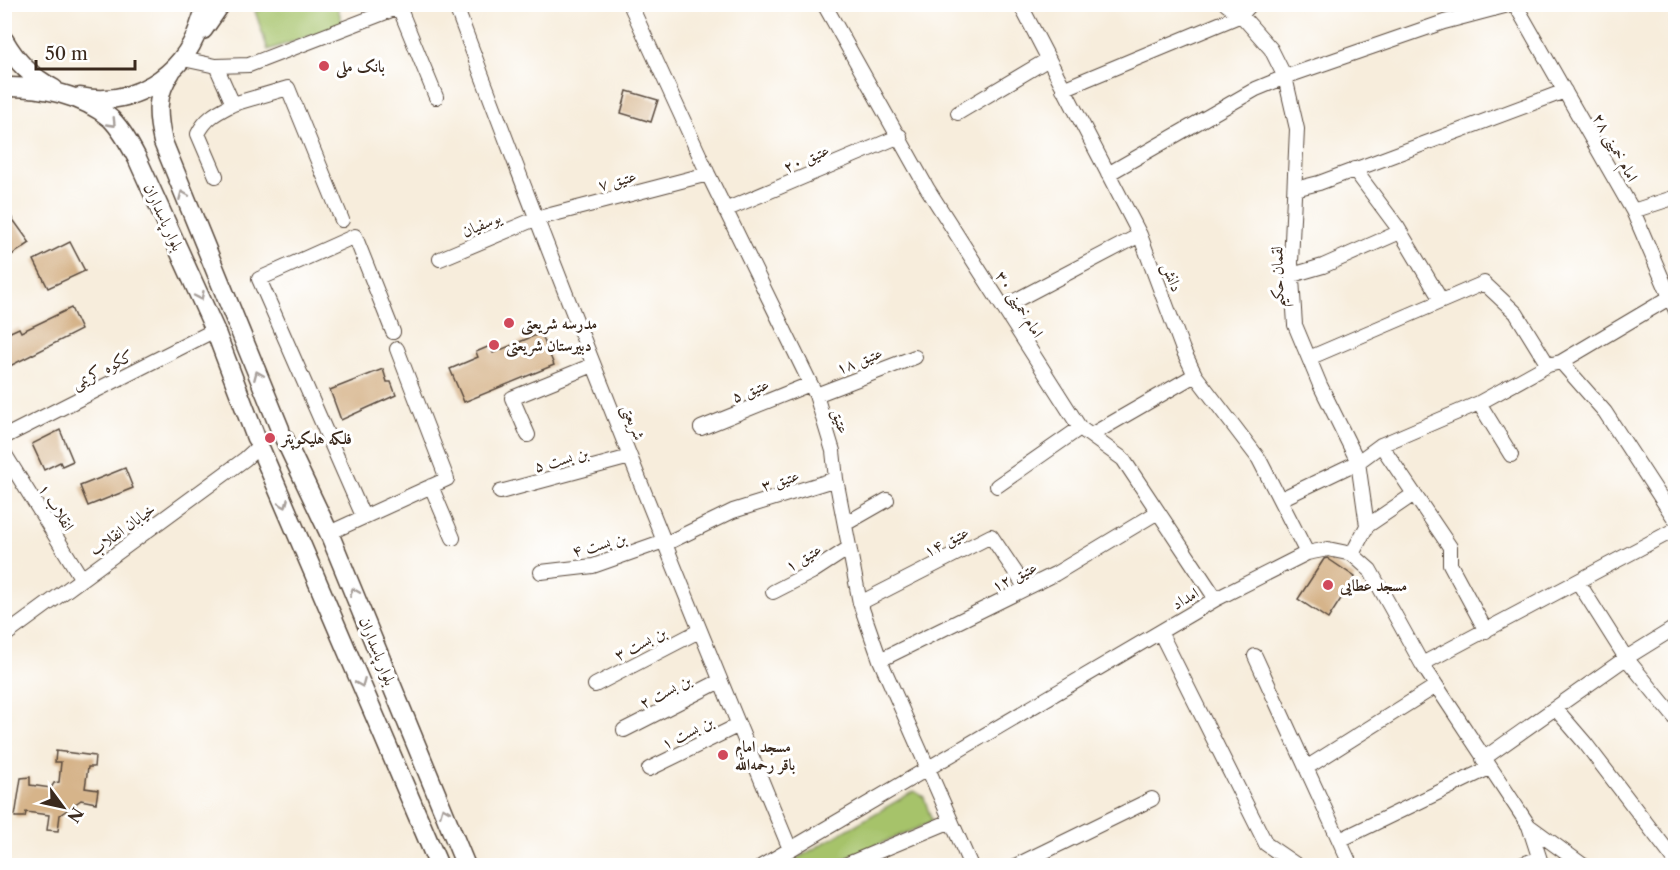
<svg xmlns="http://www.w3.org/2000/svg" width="1680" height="870" font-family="'Libre Caslon Text',Amiri,serif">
  <rect width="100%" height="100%" fill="#fff"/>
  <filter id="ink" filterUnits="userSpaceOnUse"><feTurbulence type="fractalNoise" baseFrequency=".0167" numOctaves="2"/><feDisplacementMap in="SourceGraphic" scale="12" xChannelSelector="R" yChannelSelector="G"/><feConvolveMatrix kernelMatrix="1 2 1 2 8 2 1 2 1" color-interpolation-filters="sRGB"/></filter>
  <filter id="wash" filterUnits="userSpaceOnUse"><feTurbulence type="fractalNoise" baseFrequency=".008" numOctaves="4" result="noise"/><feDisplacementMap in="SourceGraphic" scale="24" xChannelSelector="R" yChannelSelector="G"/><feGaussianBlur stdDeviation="1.35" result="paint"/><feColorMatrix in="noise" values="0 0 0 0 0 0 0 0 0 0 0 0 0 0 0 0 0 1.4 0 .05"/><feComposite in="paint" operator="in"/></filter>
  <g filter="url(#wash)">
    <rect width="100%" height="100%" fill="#f7eddc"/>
    <path fill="#a6c36b" stroke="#707644" stroke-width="1.5" d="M277 5H337L343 25 268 50 255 11Z
      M914 791 924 797 932 822 829 865 784 866Z"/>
    <g id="blocks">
      <path fill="#d6b48a" d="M627 91 658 100 651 122 621 113Z
        M4 207 30 243 4 260Z
        M70 242 85 271 48 288 34 260Z
        M71 308 81 330 4 369V335L19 328 21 332Z
        M541 333 554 365 464 402 450 369 478 357 476 352 490 346 493 353Z
        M383 369 387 382H391L396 395 341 420 330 390Z
        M60 430 73 461 62 466 60 462 44 470 32 444Z
        M125 468 133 488 88 506 80 486Z
        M1327 558 1355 577 1328 619 1298 599 1324 559Z
        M56 751 95 756 94 767H88L85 788 98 790 96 803 81 800 60 815 58 831 47 830 49 815 26 812 25 817H15L21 778 30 777V785L51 788 54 783 59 782 61 762H55Z"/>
    </g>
  </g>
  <g filter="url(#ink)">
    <use href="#blocks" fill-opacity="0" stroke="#57473a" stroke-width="1.5"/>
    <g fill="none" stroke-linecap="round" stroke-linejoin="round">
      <defs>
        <path id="minor" d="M455 4C561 288 674 570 790 849
          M630 4 708 174 816 395 833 451 836 479 860 603 880 660 971 866
          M824 4 927 188 1080 428 1123 459 1216 599
          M1020 4 1140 235 1183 350 1195 375 1259 459 1307 553
          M1226 4 1241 15 1271 49 1285 77 1297 129 1291 263 1295 325 1320 385 1358 462 1367 526 1352 554
          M1515 4 1633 211 1676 311
          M399 7 436 97
          M183 59 216 66 249 65 407 4
          M216 66 233 104 288 88 342 220
          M1063 89 1241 15 1251 4
          M958 113 1047 60
          M1354 169 1398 228 1441 300
          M1108 174 1256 89 1285 77 1444 22 1512 4
          M216 176 198 134C206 117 218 112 233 104
          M1295 189 1319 183 1565 91
          M725 210 900 136
          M1633 211 1676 197
          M440 259 535 219 708 174
          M1292 275 1323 266 1400 232
          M1003 307 1140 235
          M1309 358 1484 283 1516 313 1548 365
          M1561 362 1605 412 1676 521
          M816 395 915 357
          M1479 403 1511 455
          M701 428 810 384
          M528 435 512 398 593 365
          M1091 435 1195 375
          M4 437 215 330
          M1381 445 1450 547V564L1486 631
          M4 453 82 579
          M431 486 453 538
          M997 486 1080 428
          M500 492 630 457
          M1281 499 1358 462 1381 445 1479 403 1548 365 1561 362 1669 298
          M363 516 259 279 355 236 393 332
          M845 524 887 500
          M1367 526 1414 494
          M329 533 447 479 397 349
          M665 544 733 511 836 479
          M541 572 593 566 664 541
          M1578 582 1626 658 1676 719
          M773 592 812 572 849 548
          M860 603 991 536 1026 588
          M1160 632 1266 844 1298 866
          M4 636 245 459 258 447
          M1255 656 1351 866
          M880 660 1055 574 1158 512
          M1422 664 1676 529
          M595 685 699 631
          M1555 708 1585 743 1676 862
          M624 730 720 681
          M1483 759 1626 658 1676 627
          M1306 768 1436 686
          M649 769 739 725
          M1529 826 1584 866
          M1340 840 1489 768
          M762 866 1216 599 1307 553 1328 549 1352 554 1370 570 1422 664 1529 826 1542 866
          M843 866 951 821
          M1015 866 1152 799
          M1518 866 1539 858"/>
        <path id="major" d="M203 30 221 4
          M4 40C17 63 32 77 54 89
          M171 72C155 94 157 116 163 142L280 429
          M4 87C40 86 84 95 111 119 122 130 130 145 137 158L215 330 256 438
          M80 97C132 108 182 76 199 27 201 20 205 12 205 4
          M284 438 329 533 466 866
          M261 450 439 866"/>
      </defs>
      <use href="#minor" stroke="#57473a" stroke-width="16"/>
      <use href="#major" stroke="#57473a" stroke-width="21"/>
      <use href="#minor" stroke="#fff" stroke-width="14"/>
      <use href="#major" stroke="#fff" stroke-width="18"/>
    </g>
    <defs><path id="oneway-chevron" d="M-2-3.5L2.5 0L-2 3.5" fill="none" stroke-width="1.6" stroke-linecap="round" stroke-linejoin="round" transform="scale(1.5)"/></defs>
    <g stroke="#a79f9a">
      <use href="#oneway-chevron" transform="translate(112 123) rotate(46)"/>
      <use href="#oneway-chevron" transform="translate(183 195) rotate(-113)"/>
      <use href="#oneway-chevron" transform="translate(200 296) rotate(65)"/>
      <use href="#oneway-chevron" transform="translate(258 375) rotate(-113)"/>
      <use href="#oneway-chevron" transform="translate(284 504) rotate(67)"/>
      <use href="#oneway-chevron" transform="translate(354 592) rotate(-112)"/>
      <use href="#oneway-chevron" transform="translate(361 683) rotate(67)"/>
      <use href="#oneway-chevron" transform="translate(444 811) rotate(-112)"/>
    </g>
  </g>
  <g fill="#d1495b" stroke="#fff" stroke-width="2">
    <circle cx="324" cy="66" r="6"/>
    <circle cx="509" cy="323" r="6"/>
    <circle cx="494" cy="345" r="6"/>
    <circle cx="270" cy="438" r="6"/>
    <circle cx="1328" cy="585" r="6"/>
    <circle cx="723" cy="755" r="6"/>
  </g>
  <g text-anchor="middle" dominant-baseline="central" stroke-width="6" stroke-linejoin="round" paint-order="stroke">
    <g font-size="16" font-weight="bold" fill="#3b2a1e" stroke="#fff" text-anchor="start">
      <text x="336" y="66">بانک ملی</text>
      <text x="521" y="323">مدرسه شریعتی</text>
      <text x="506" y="345">دبیرستان شریعتی</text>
      <text x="282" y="438">فلکه هلیکوپتر</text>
      <text x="1340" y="585">مسجد عطایی</text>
      <text x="735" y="746">مسجد امام<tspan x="735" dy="18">باقر رحمه‌الله</tspan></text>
    </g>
    <g font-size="16" fill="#3b2a1e" stroke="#fff">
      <text transform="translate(1616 147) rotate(61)">امام خمینی ۲۸</text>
      <text transform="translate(806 158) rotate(-23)">عتیق ۲۰</text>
      <text transform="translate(617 180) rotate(-15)">عتیق ۷</text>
      <text transform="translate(164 217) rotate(65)">بلوار پاسداران</text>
      <text transform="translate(481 224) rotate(-23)">یوسفیان</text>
      <text transform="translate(1173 277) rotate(69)">دانش</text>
      <text transform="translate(1277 277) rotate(-91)">لقمان حکیم</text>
      <text transform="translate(1020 304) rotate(58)">امام خمینی ۳۰</text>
      <text transform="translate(859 360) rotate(-21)">عتیق ۱۸</text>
      <text transform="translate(102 369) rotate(-27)">ککوه کریمی</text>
      <text transform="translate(750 390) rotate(-22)">عتیق ۵</text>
      <text transform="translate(841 421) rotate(72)">عتیق</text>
      <text transform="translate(634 422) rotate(68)">شریعتی</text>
      <text transform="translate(561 459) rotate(-15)">بن بست ۵</text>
      <text transform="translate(780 480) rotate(-17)">عتیق ۳</text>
      <text transform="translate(57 507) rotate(58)">انقلاب ۱</text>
      <text transform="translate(122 529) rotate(-36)">خیابان انقلاب</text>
      <text transform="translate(946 541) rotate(-27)">عتیق ۱۴</text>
      <text transform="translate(599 544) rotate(-15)">بن بست ۴</text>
      <text transform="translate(803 557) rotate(-30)">عتیق ۱</text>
      <text transform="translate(1014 576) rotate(-26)">عتیق ۱۲</text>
      <text transform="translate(1185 598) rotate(-30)">امداد</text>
      <text transform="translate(640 643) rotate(-27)">بن بست ۳</text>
      <text transform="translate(378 651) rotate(68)">بلوار پاسداران</text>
      <text transform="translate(665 691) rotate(-27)">بن بست ۲</text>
      <text transform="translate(687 732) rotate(-26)">بن بست ۱</text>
    </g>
  </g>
  <rect width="1680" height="870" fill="none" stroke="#fff" stroke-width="24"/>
  <g transform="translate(63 807) rotate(123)" stroke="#ffffff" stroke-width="4.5" paint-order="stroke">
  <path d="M0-4.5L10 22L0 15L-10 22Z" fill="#3b2a1e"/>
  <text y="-9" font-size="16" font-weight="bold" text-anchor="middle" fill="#3b2a1e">N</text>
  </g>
  <path d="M36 60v9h99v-9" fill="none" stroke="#3b2a1e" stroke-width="3"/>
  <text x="45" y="60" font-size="18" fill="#3b2a1e" stroke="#ffffff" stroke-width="4.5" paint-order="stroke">50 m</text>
</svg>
